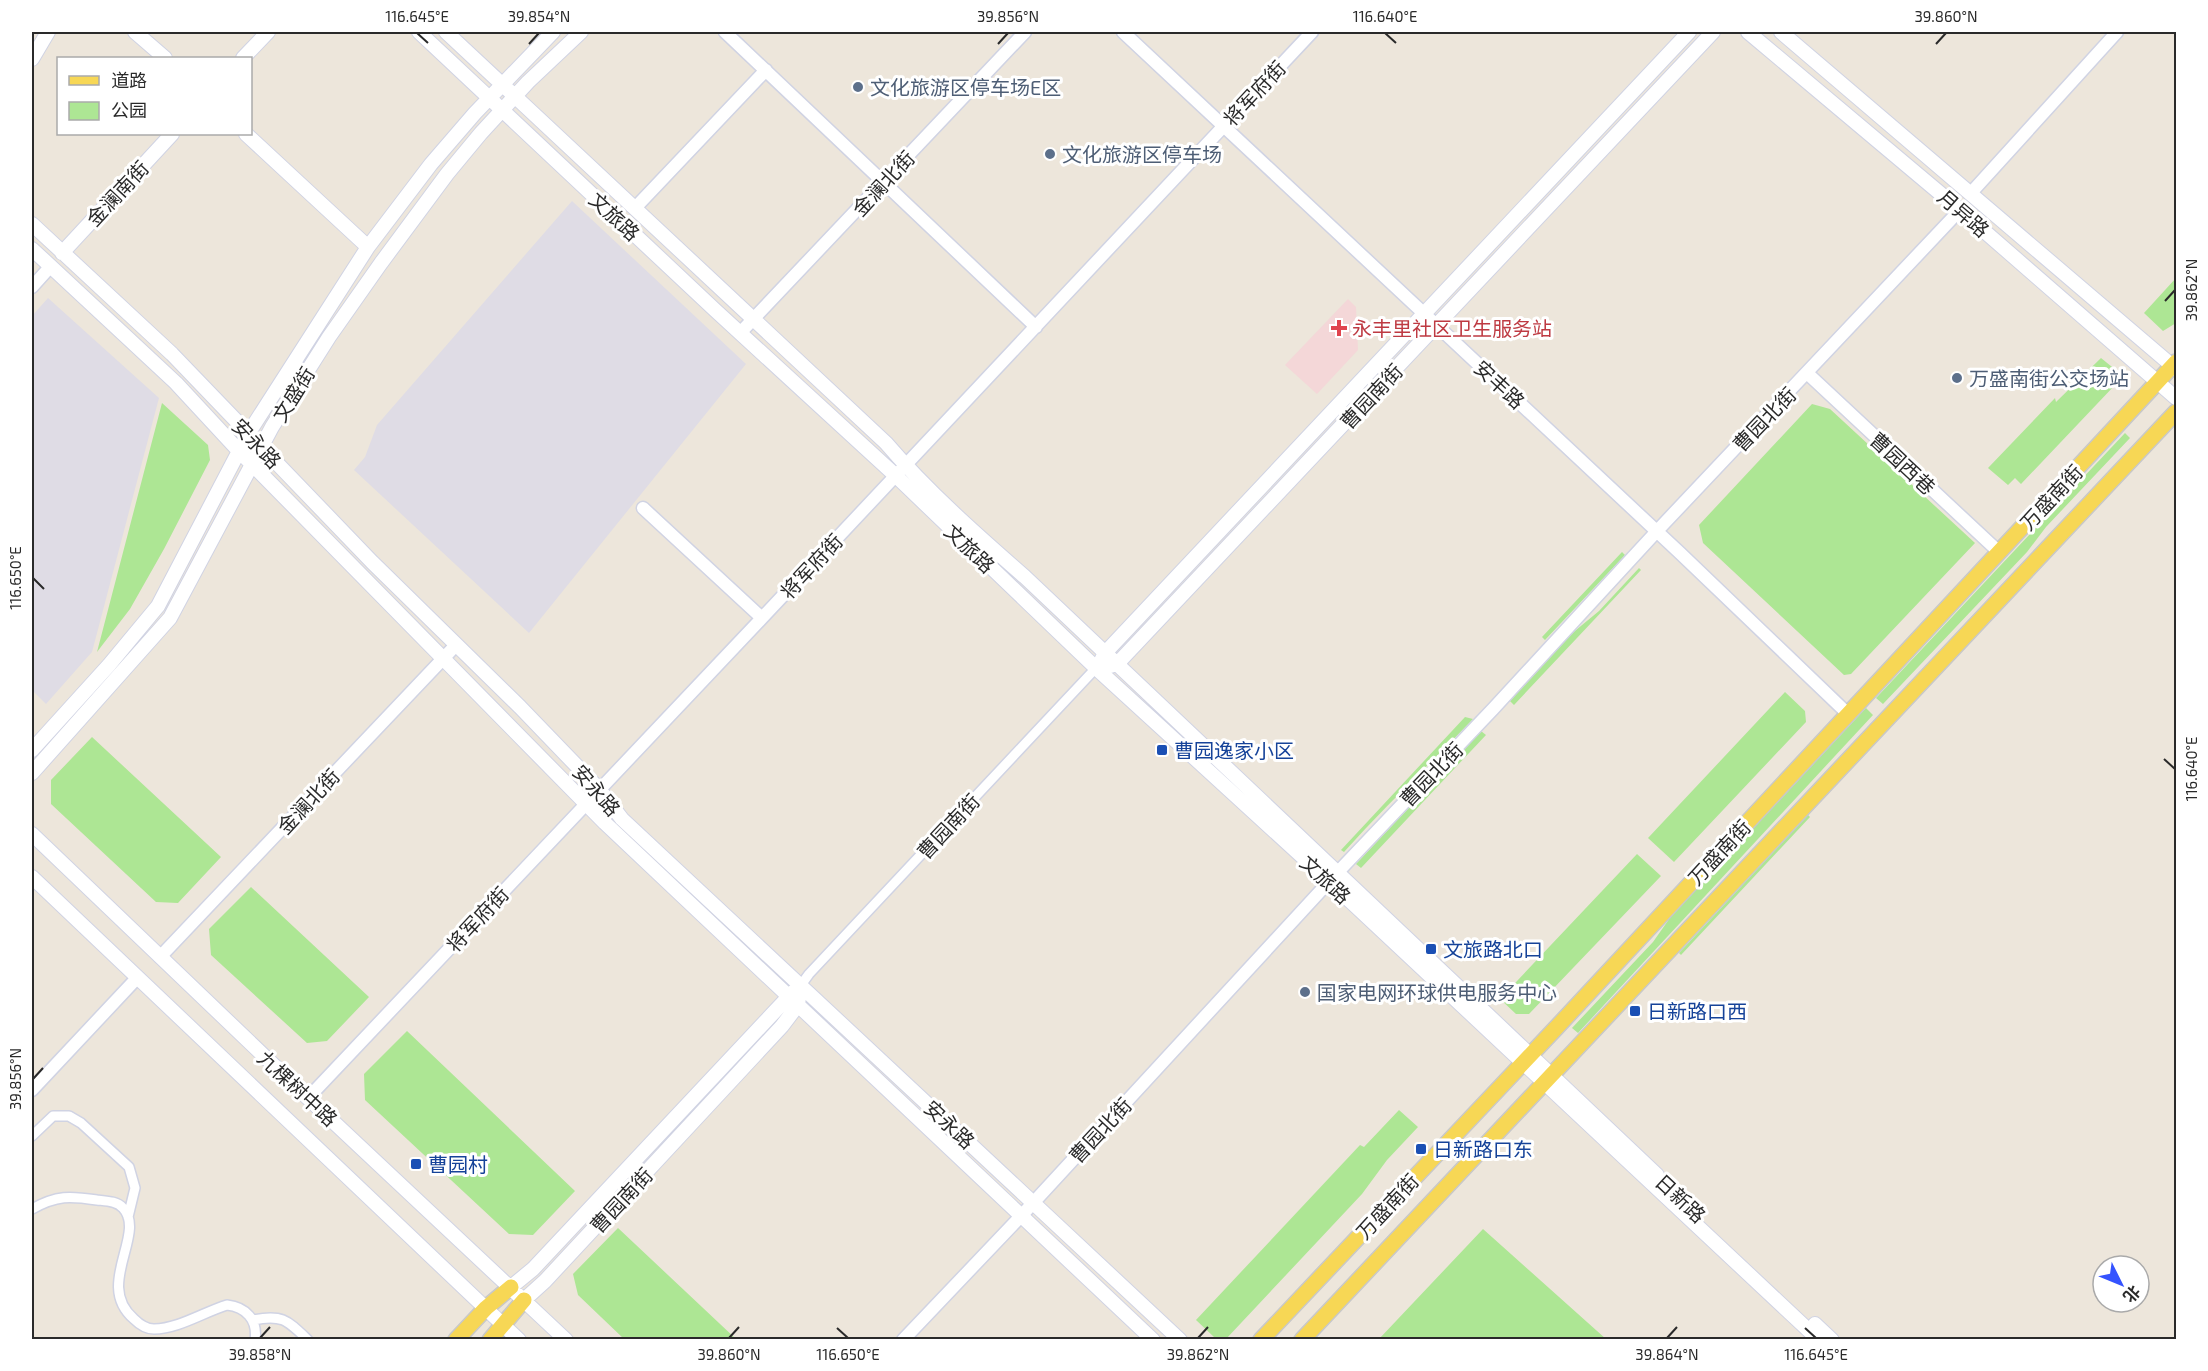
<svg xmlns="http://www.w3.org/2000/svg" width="2208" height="1371" font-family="'Exo 2','Noto Sans SC',sans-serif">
  <rect width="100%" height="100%" fill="#ede6db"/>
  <path fill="#dfdce5" d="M572 201 746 364 529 633 354 470 365 457 377 425Z
    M48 298 159 398 92 652 46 704 32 690V316Z"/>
  <path fill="#f4d7d8" d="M1348 299 1356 307 1358 350 1317 394 1285 365Z"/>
  <path fill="#ade694" d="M2176 278V323L2163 331 2144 313Z
    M2101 358 2117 371 2115 385 2021 484 2015 478 2008 485 1988 468 2055 398 2056 402Z
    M162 403 208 445 210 460 164 549 130 609 97 652Z
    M1812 404 1830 409 1975 543 1851 674 1844 675 1703 543 1699 525Z
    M2125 433 2130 438 2046 527 2027 552 1883 704 1876 698Z
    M1622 552 1625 555 1545 640 1542 637Z
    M1639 568 1641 570 1514 705 1509 700 1570 635 1599 611Z
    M1785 692 1805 711 1806 722 1674 862 1648 838Z
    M1866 708 1873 715 1578 1033 1572 1028 1653 942 1672 915Z
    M1465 717 1473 719C1430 764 1385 806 1344 852L1341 850Z
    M1481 731 1486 735 1361 868 1356 864Z
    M92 737 221 857 178 903 156 902 51 804V780Z
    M1808 815 1810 817 1681 955 1679 953Z
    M1637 854 1661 876 1529 1014H1516L1500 999Z
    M251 887 369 997 327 1041 307 1043 211 955 209 929Z
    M407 1031 575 1191 533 1235 509 1234 365 1100 364 1074Z
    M1399 1110 1418 1127 1387 1160 1362 1194 1226 1339 1214 1337 1196 1320 1360 1145 1364 1147Z
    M618 1228 736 1339H624L578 1295 573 1274Z
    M1483 1229 1606 1339H1379Z"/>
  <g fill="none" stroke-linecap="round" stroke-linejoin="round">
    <defs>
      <path id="minor" d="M801 985 809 974 1096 668
        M32 1136 53 1116H69L81 1123 129 1167 135 1188 128 1217
        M32 1209C57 1195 70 1196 97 1200 106 1201 117 1201 123 1208 147 1234 94 1285 134 1319 139 1324 146 1329 154 1329 178 1329 204 1312 227 1305 246 1307 258 1320 255 1340
        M253 1320C282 1314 287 1320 308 1340"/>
      <path id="tertiary" d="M725 32 1036 327
        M1123 32 1680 553 1847 713
        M1970 194 2117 32
        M635 208 766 70
        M32 287 50 267
        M740 333 1025 32
        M1807 373 1999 552
        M643 508 762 618
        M160 957 456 645
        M32 1090 137 978
        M308 1098 762 618 1312 32
        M903 1340 1022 1215 1337 873 1493 709 1657 531 1960 210"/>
      <path id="secondary" d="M135 32 165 58
        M419 32 715 310 895 475 1096 668 1329 881 1819 1340
        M446 32 886 443C928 492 977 535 1025 577L1657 1175
        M1748 32 1960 210 2176 398
        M1781 32 2176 369
        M243 58 268 32
        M32 59 48 32
        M246 134 368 247
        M32 224 172 354 372 562 520 707 599 789 622 819 1180 1340
        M32 249 176 383 239 451 605 823 1153 1340
        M62 253 172 134
        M1101 661 1105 653 1689 32
        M1110 666 1117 664 1713 32
        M32 750 109 665 158 606 248 434 368 247 431 164 475 113 553 32
        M32 773 170 618 272 427 329 337 381 263 447 174 481 133 528 82 581 32
        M32 834 308 1098 566 1340
        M32 877 519 1340
        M511 1287 533 1269 793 992
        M524 1300 545 1281 782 1026 798 1005 799 996
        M1815 1324 1832 1340"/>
      <path id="primary" d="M456 1340 486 1308 511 1287
        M490 1340 524 1300
        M1261 1340 1556 1028 2176 362
        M1302 1340 2176 412"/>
    </defs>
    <use href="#minor" stroke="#d0d3e3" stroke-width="12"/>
    <use href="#tertiary" stroke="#d0d3e3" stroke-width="15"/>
    <use href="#secondary" stroke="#d0d3e3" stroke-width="16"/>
    <use href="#primary" stroke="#c8c8c8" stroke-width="18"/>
    <use href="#minor" stroke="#fff" stroke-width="9"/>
    <use href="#tertiary" stroke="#fff" stroke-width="12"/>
    <use href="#secondary" stroke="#fff" stroke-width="14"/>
    <use href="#primary" stroke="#f7d755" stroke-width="15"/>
  </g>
  <path fill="none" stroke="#2a2a2a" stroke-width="2" d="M417 33 428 43M1385 33 1396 43M529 44 539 33M998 44 1008 33M1936 44 1946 33M2165 301 2175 290M33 578 44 589M2164 759 2175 769M33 1079 43 1068M837 1328 848 1338M1805 1328 1816 1338M260 1338 270 1327M729 1338 739 1327M1198 1338 1208 1327M1667 1338 1677 1327"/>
  <g fill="#5c6f8a" stroke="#fff" stroke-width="2">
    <circle cx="858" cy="87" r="6"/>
    <circle cx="1050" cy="154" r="6"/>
    <circle cx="1957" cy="378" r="6"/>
    <circle cx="1305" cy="992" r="6"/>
  </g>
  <path fill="#e0444e" stroke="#fff" stroke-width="2" d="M1336 319h6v6h6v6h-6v6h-6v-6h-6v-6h6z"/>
  <g fill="#1a4fb4" stroke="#fff" stroke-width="2">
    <rect x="1156" y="744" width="12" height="12" rx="3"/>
    <rect x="1425" y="943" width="12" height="12" rx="3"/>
    <rect x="1629" y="1005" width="12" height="12" rx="3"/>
    <rect x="1415" y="1143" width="12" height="12" rx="3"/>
    <rect x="410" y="1158" width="12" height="12" rx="3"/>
  </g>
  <g text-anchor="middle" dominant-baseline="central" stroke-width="6" stroke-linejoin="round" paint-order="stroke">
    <g font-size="20" fill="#4e5e75" stroke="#fff" text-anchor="start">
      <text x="870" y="87">文化旅游区停车场E区</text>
      <text x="1062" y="154">文化旅游区停车场</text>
      <text x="1969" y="378">万盛南街公交场站</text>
      <text x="1317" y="992">国家电网环球供电服务中心</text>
    </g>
    <g font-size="20" fill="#2a2a2a" stroke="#fff">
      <text transform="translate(1254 93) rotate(-47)">将军府街</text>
      <text transform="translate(883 183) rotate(-47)">金澜北街</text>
      <text transform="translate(117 193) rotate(-47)">金澜南街</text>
      <text transform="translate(1964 213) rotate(41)">月异路</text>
      <text transform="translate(615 216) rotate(43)">文旅路</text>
      <text transform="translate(1500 384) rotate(43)">安丰路</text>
      <text transform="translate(293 394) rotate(-58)">文盛街</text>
      <text transform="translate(1371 396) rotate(-47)">曹园南街</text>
      <text transform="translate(1764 419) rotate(-46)">曹园北街</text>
      <text transform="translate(257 443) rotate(46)">安永路</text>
      <text transform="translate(1903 463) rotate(43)">曹园西巷</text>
      <text transform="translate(2051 497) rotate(-47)">万盛南街</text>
      <text transform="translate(970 548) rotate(44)">文旅路</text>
      <text transform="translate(811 566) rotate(-47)">将军府街</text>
      <text transform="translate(1431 774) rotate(-46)">曹园北街</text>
      <text transform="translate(597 790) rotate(49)">安永路</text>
      <text transform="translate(308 801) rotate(-47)">金澜北街</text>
      <text transform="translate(948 826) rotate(-47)">曹园南街</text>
      <text transform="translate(1719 852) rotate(-47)">万盛南街</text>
      <text transform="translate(1326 879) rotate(43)">文旅路</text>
      <text transform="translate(477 919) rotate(-47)">将军府街</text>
      <text transform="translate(298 1088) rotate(43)">九棵树中路</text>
      <text transform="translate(950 1124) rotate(43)">安永路</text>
      <text transform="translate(1100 1130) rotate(-47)">曹园北街</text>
      <text transform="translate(1681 1198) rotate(43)">日新路</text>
      <text transform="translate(621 1200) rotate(-47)">曹园南街</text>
      <text transform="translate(1387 1206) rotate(-47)">万盛南街</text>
    </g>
    <g font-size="20" fill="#be3a42" stroke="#fff" text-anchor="start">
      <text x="1352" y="328">永丰里社区卫生服务站</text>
    </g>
    <g font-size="20" fill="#164399" stroke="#fff" text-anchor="start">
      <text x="1174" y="750">曹园逸家小区</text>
      <text x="1443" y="949">文旅路北口</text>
      <text x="1647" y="1011">日新路口西</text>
      <text x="1433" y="1149">日新路口东</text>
      <text x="428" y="1164">曹园村</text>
    </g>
  </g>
  <rect width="2208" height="1371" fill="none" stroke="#ffffff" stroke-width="66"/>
  <rect x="57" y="57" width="195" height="78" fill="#ffffff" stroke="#aaaaaa" stroke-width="1.5"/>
  <rect x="69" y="76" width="30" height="9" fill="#f7d755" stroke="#aaaaaa" stroke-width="1.5"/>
  <text x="111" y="87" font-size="18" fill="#2a2a2a">道路</text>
  <rect x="69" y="102" width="30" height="18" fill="#ade694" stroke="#aaaaaa" stroke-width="1.5"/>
  <text x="111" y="117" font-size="18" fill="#2a2a2a">公园</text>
  <g transform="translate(2121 1284) rotate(133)"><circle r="28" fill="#ffffff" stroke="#aaaaaa" stroke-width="1.5"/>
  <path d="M0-4.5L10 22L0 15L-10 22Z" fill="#3553ff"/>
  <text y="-9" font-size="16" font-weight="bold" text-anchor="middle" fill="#2a2a2a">北</text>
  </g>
  <rect x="33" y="33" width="2142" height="1305" fill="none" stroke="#2a2a2a" stroke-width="2"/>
  <g font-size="15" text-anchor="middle" fill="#2a2a2a">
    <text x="417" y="22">116.645°E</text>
    <text x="539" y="22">39.854°N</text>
    <text x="1008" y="22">39.856°N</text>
    <text x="1385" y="22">116.640°E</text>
    <text x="1946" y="22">39.860°N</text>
    <text transform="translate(2192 290) rotate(-90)" y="5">39.862°N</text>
    <text transform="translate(16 578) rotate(-90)" y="5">116.650°E</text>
    <text transform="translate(2192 769) rotate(-90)" y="5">116.640°E</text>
    <text transform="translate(16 1079) rotate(-90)" y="5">39.856°N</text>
    <text x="260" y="1360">39.858°N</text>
    <text x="729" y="1360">39.860°N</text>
    <text x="848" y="1360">116.650°E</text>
    <text x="1198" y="1360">39.862°N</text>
    <text x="1667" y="1360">39.864°N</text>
    <text x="1816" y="1360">116.645°E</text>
  </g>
</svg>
